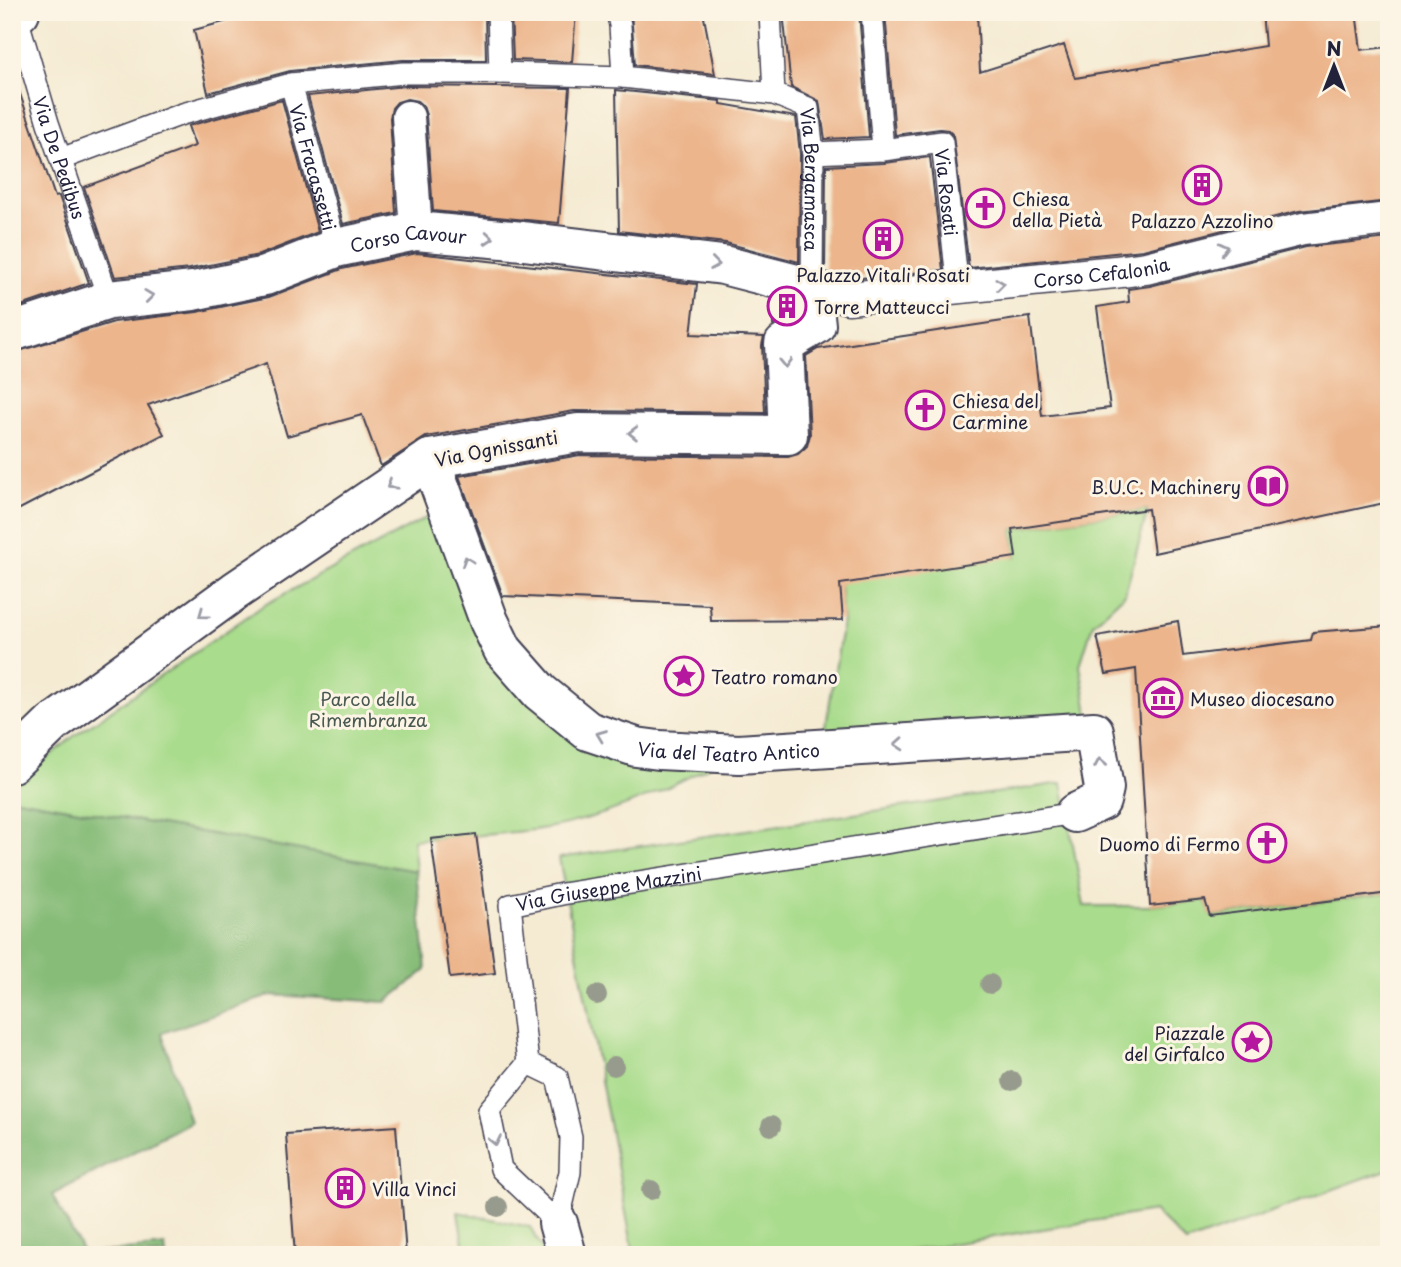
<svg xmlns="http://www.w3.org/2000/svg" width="1401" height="1267" font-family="'Playpen Sans',sans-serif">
  <rect width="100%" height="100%" fill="#fcf5e5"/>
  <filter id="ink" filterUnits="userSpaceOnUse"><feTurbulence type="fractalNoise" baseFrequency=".0143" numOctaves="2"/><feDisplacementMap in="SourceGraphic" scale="14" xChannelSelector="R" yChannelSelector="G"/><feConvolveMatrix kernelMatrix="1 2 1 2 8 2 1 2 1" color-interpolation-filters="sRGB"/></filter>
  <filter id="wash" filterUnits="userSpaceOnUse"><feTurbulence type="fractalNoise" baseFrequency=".00686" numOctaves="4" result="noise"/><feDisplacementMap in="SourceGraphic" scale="28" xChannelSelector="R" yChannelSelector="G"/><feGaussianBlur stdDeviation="1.57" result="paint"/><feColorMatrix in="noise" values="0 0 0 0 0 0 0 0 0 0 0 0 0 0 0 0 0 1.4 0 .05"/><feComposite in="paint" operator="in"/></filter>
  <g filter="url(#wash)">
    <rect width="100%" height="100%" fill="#f5ebd3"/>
    <path fill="#a9dc8c" stroke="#667f64" stroke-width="2" d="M1148 509 1125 594 1093 624 1080 665 1090 725 823 745 843 620 835 523 1016 557 1012 529Z
      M435 513 535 697 717 762C665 791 606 818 547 828 503 835 457 836 413 840L416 871 12 798V787L74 736 264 605Z
      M1062 783 1084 906H1149L1205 900 1211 916 1389 893V1169L1186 1243 1154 1211 884 1255H634L559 858Z
      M458 1212 530 1227 546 1255H465Z"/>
    <path fill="#86bc78" stroke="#546f5a" stroke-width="2" d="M12 798 416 871 426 970 386 1002 271 995 162 1033 190 1122 52 1195 84 1254 165 1246 166 1255H12Z"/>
    <g id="blocks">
      <path fill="#ecb58c" d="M261 12H485L486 60H403L290 71 208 93 194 30Z
        M511 12H576L572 62 513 60Z
        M631 12H703L715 74 635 65Z
        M783 12H859L869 137 825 139 819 101 791 87Z
        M885 12H977L980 72 1064 45 1075 78 1265 46 1262 12H1356L1361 50 1389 47V201L1299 211 1143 250 969 268 953 135 948 130 940 129 895 135Z
        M405 86 570 88 559 223 433 211 426 115 423 106 417 101 407 99 397 102 392 108 390 118 396 213 343 224 308 96Z
        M18 88 55 197 59 196 89 283 12 309V89Z
        M616 90 721 101V104L796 117 800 154 799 262 726 243 619 231Z
        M282 100 318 232 259 255 190 269 115 277 84 187 195 146 188 126Z
        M930 157 943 270 850 279 825 272 826 166 884 163Z
        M1389 238V502L1154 553 1148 509 1012 529 1016 557 840 584 843 620 711 621 710 605 503 596 459 476 580 455 788 457 798 454 807 446 810 435 806 356 818 349 1030 317 1042 416 1110 408 1097 307 1129 302 1128 289 1150 286 1306 247Z
        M417 253 697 284 691 334 764 337 762 345 765 413 574 411 426 437 381 466 362 415 287 436 266 364 148 405 164 434 12 513V353L114 322 197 312 269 297 342 269Z
        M773 301 792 305 793 313 773 325Z
        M1178 621 1183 656 1311 640 1313 632 1389 626V893L1210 916 1205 900 1150 906 1136 669 1106 674 1097 636Z
        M476 834 495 973 450 978 431 839Z
        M396 1126 406 1255H295L286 1134Z"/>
    </g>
  </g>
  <g filter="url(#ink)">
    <use href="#blocks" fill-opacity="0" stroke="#424052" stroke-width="2"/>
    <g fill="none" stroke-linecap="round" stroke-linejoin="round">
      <defs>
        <g id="service">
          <path d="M498 12 500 73"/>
          <path d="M617 12 620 25 623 77"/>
          <path d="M770 12 774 94"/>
          <path d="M872 12 883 150"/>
          <path id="s1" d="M16 14 48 123 109 300"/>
          <path id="s2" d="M291 84 336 248"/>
          <path id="s3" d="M813 153 883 150 942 142 958 289"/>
          <path id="s4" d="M61 159 182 114 291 84 404 73H500L623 77 774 94 808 108 813 153 812 288"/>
          <path id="s5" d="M528 1063 510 905 562 894 1075 813"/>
          <path d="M528 1063 489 1110 501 1169 558 1223"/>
          <path d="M528 1063 557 1077 571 1137 570 1172 558 1223"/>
        </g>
        <g id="pedestrian">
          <path d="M408 117 416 231"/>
          <path id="s6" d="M812 288 848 298 1115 272 1146 268 1303 229 1389 219"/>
        </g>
        <g id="minor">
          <path d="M12 16 20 12"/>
          <path id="s7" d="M12 332 109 300 193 291 265 276 336 248 416 231 523 241 723 265 812 288 816 325 784 344 788 435 578 433 430 459 235 591 52 724 12 763"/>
          <path id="s8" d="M430 459 489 621 503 650 540 692 588 731 636 747 659 750 739 754 1094 731 1104 788 1101 801 1075 813"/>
          <path d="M558 1223 567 1255"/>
        </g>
      </defs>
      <use href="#service" stroke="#424052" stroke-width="24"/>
      <use href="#pedestrian" stroke="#424052" stroke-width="35"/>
      <use href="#minor" stroke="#424052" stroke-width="42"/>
      <use href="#service" stroke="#fff" stroke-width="21"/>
      <use href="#pedestrian" stroke="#fff" stroke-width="32"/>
      <use href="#minor" stroke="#fff" stroke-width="38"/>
    </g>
    <g fill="#979b8d">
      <circle cx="990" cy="984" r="10"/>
      <circle cx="597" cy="995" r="10"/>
      <circle cx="614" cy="1066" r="10"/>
      <circle cx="1012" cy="1081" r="10"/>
      <circle cx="771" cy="1126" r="10"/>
      <circle cx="651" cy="1190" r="10"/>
      <circle cx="498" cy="1207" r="10"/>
    </g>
    <defs><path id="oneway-chevron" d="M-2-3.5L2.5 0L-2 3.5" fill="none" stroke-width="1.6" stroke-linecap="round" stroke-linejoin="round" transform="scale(1.75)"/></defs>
    <g stroke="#9c9ca7">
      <use href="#oneway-chevron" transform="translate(489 238) rotate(5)"/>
      <use href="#oneway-chevron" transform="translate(1224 248) rotate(-14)"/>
      <use href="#oneway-chevron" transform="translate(715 264) rotate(8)"/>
      <use href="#oneway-chevron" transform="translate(1000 284) rotate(-7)"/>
      <use href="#oneway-chevron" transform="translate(149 296) rotate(-7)"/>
      <use href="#oneway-chevron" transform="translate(785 363) rotate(88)"/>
      <use href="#oneway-chevron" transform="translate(633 433) rotate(-179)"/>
      <use href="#oneway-chevron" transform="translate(391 485) rotate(146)"/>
      <use href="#oneway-chevron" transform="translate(467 561) rotate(-110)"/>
      <use href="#oneway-chevron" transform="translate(203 614) rotate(144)"/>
      <use href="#oneway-chevron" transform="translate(601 735) rotate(-159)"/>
      <use href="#oneway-chevron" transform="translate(899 744) rotate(176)"/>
      <use href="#oneway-chevron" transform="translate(1100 763) rotate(-100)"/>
      <use href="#oneway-chevron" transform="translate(495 1141) rotate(78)"/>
    </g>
  </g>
  <defs>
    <symbol id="building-ring" viewBox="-11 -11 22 22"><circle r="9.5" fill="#fcf5e5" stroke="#b5179e" stroke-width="1.5"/><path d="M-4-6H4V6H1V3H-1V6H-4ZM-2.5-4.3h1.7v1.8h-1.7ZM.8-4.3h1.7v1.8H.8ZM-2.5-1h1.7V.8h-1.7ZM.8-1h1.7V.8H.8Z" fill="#b5179e"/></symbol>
    <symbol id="church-ring" viewBox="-11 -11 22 22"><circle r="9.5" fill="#fcf5e5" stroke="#b5179e" stroke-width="1.5"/><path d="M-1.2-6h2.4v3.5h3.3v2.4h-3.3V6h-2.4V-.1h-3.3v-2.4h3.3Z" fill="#b5179e"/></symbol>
    <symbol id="library-ring" viewBox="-11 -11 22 22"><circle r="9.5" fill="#fcf5e5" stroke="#b5179e" stroke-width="1.5"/><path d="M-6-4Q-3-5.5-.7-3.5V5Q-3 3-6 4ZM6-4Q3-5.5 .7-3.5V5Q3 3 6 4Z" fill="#b5179e"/></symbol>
    <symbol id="sight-ring" viewBox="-11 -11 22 22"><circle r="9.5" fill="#fcf5e5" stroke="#b5179e" stroke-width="1.5"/><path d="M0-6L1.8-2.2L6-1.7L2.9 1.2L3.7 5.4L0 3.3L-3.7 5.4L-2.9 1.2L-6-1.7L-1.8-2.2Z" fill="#b5179e"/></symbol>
    <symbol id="museum-ring" viewBox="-11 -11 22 22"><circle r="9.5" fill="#fcf5e5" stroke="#b5179e" stroke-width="1.5"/><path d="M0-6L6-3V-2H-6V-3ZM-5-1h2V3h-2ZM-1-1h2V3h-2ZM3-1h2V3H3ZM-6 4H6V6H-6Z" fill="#b5179e"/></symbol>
  </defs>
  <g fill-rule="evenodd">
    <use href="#building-ring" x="1180" y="163" width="44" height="44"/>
    <use href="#church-ring" x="963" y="186" width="44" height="44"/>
    <use href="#building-ring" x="861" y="217" width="44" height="44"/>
    <use href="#building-ring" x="765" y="284" width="44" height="44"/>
    <use href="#church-ring" x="903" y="388" width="44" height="44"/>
    <use href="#library-ring" x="1246" y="464" width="44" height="44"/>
    <use href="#sight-ring" x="662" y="654" width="44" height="44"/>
    <use href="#museum-ring" x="1141" y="676" width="44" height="44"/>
    <use href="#church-ring" x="1245" y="821" width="44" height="44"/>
    <use href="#sight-ring" x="1230" y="1020" width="44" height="44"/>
    <use href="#building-ring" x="323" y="1166" width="44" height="44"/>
  </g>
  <g text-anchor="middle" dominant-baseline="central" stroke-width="6" stroke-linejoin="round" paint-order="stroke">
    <g font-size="18" fill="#22223b" stroke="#fcf5e5">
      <text stroke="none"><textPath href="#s1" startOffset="150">Via De Pedibus</textPath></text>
      <text stroke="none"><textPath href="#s2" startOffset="86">Via Fracassetti</textPath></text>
      <text stroke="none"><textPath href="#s4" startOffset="835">Via Bergamasca</textPath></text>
      <text stroke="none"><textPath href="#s3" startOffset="180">Via Rosati</textPath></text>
      <text stroke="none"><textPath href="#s7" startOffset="410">Corso Cavour</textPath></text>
      <text stroke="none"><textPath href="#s6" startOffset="292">Corso Cefalonia</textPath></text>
      <text transform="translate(496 448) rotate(-11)">Via Ognissanti</text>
      <text stroke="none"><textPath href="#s8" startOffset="466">Via del Teatro Antico</textPath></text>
      <text stroke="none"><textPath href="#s5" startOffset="259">Via Giuseppe Mazzini</textPath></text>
    </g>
    <g font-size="18" fill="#22223b" stroke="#fcf5e5" text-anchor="start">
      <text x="1012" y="198">Chiesa<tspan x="1012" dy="21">della Pietà</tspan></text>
      <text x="1202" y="220" text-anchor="middle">Palazzo Azzolino</text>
      <text x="883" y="274" text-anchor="middle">Palazzo Vitali Rosati</text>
      <text x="814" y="306">Torre Matteucci</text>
      <text x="952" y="400">Chiesa del<tspan x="952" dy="21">Carmine</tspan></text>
      <text x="1241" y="486" text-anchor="end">B.U.C. Machinery</text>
      <text x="711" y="676">Teatro romano</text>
      <text x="1190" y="698">Museo diocesano</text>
      <text x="1240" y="843" text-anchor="end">Duomo di Fermo</text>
      <text x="1225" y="1032" text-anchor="end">Piazzale<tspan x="1225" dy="21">del Girfalco</tspan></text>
      <text x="372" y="1188">Villa Vinci</text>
    </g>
    <g font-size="18" fill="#4a5a53" stroke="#fcf5e5">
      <text x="368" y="698">Parco della<tspan x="368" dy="21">Rimembranza</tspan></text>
    </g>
  </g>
  <rect width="1401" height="1267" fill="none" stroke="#fcf5e5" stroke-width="42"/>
  <g transform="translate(1334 66)" stroke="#fcf5e5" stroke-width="5" paint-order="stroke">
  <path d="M0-5L12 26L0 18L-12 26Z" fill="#22223b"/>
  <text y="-10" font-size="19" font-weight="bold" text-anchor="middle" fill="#22223b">N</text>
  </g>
</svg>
